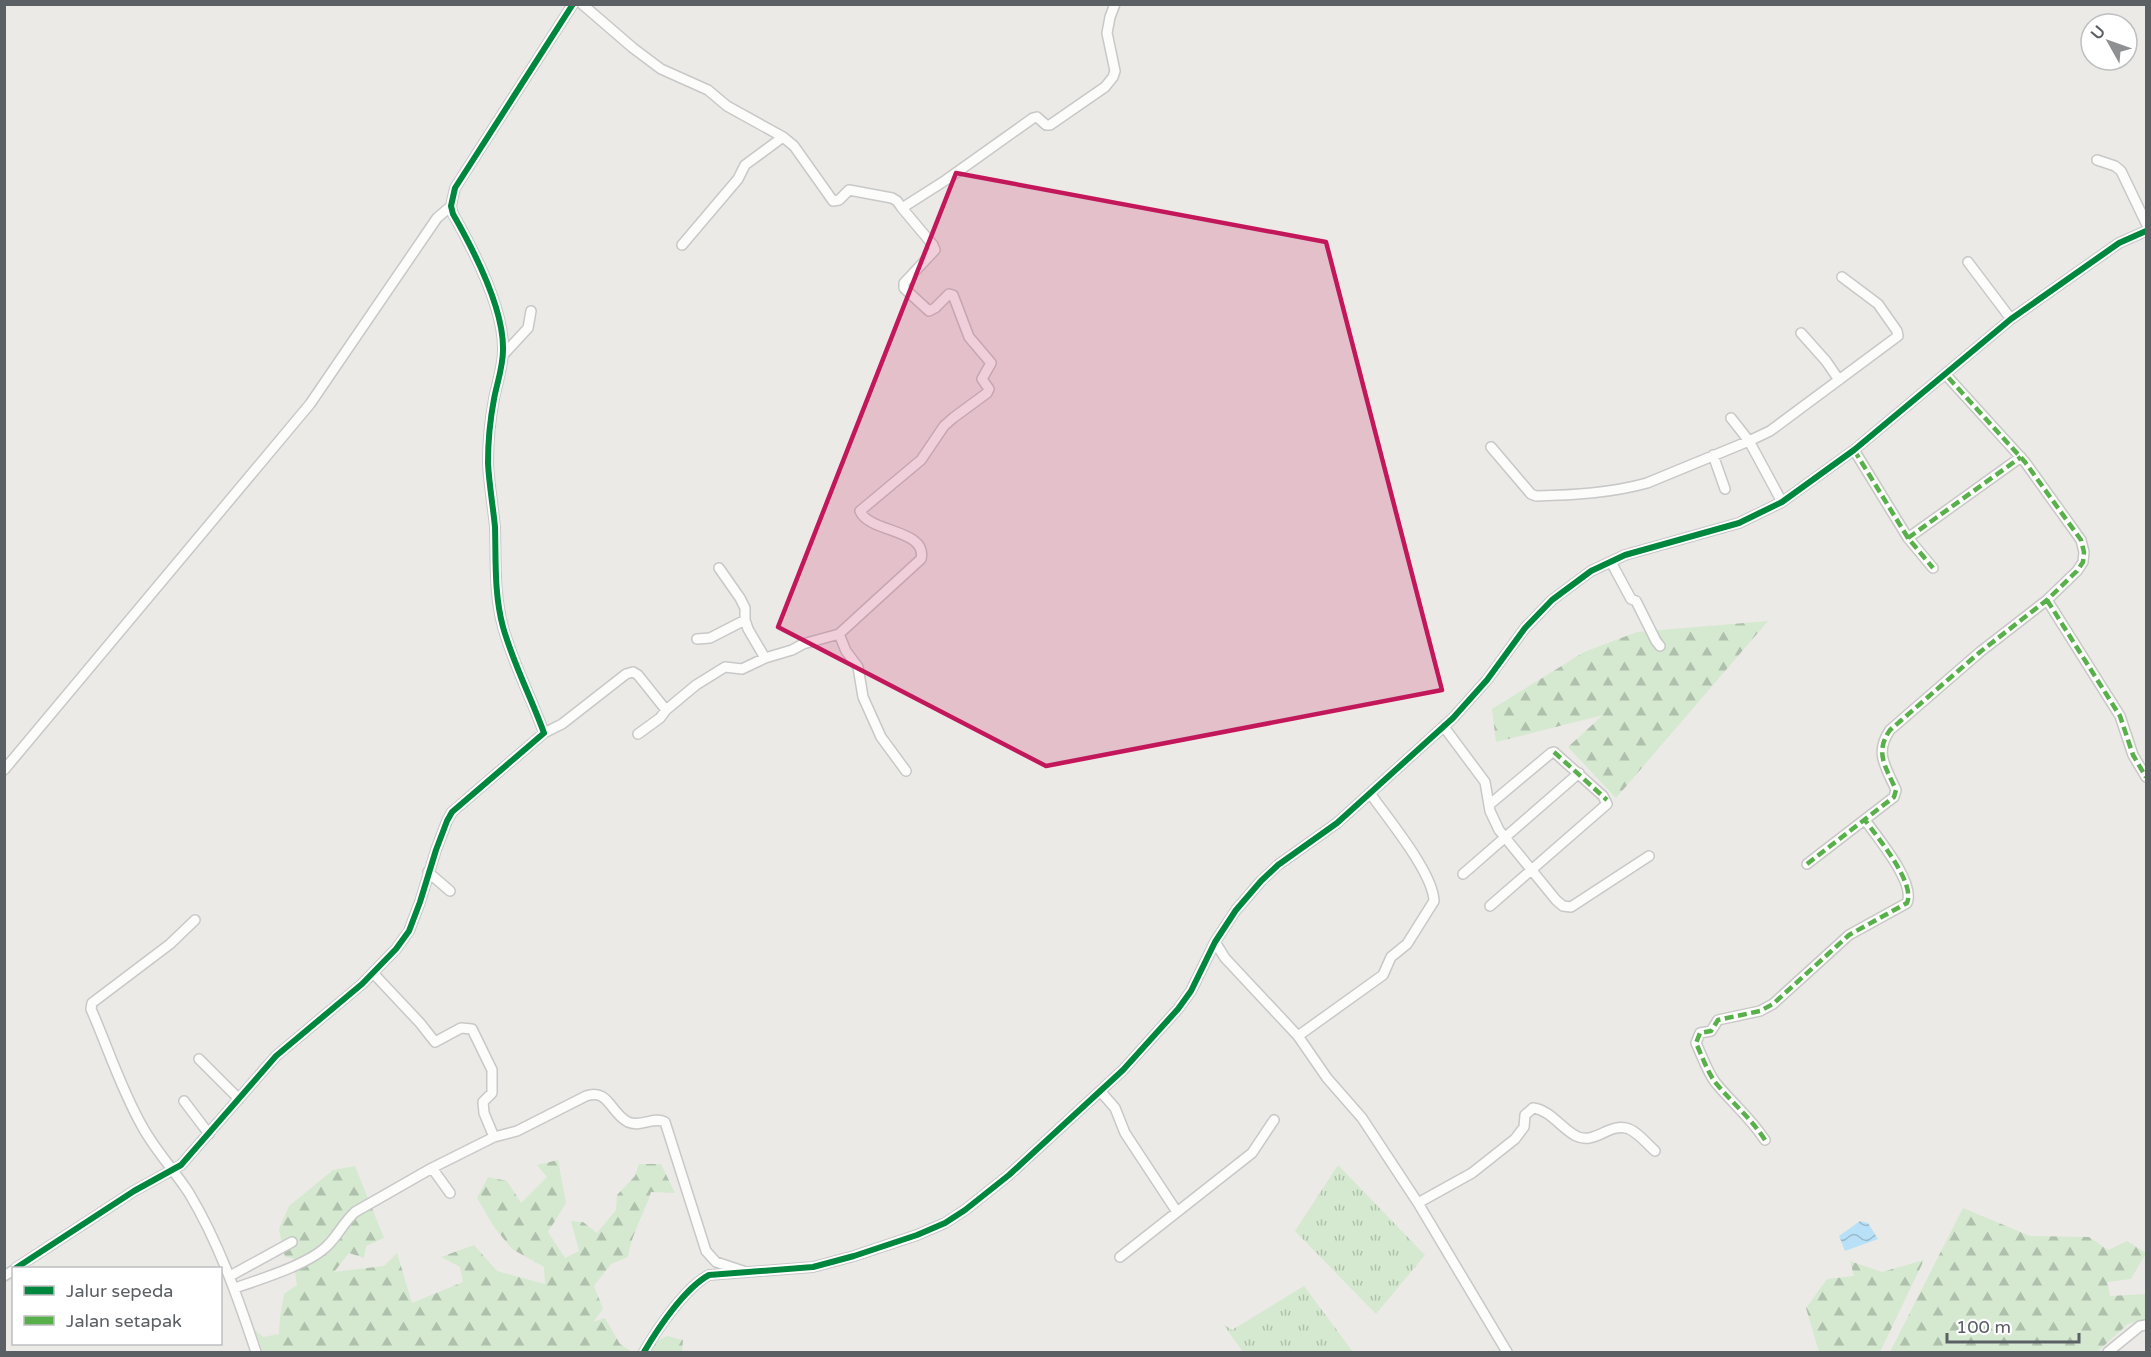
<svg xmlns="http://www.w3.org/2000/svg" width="2151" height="1357" font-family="'Varela Round',sans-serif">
  <defs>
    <pattern id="grass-tufts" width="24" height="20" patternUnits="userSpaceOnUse" patternTransform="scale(1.5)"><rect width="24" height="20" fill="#d4e9cf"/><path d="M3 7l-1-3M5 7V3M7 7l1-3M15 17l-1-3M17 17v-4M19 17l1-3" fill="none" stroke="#afc0ac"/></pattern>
    <pattern id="forest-firs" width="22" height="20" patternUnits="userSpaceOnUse" patternTransform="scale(1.5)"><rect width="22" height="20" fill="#d4e9cf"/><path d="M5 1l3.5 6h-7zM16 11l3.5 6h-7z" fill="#afc0ac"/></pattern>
    <pattern id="water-waves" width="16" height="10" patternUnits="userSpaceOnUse" patternTransform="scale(1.5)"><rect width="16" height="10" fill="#b8e1f8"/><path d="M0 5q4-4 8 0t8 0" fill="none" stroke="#99bacc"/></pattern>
  </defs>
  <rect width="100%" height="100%" fill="#eceae6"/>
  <path fill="url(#grass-tufts)" d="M1338 1165 1425 1255 1376 1314 1295 1231Z
    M1304 1286 1353 1352H1243L1223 1324 1232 1330Z"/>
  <path fill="url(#forest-firs)" d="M1768 621 1616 798 1568 747 1603 715 1496 742 1492 709 1584 652 1637 632Z
    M558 1160 566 1203 548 1232 565 1258 579 1251 571 1221 583 1222 597 1233 616 1210 617 1195 635 1176 639 1164H661L675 1193 651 1192C644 1214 631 1234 628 1257L611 1264 594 1286 603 1309 593 1322 605 1318 620 1344 632 1352H263L255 1330 263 1337 279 1334 280 1317 284 1294 297 1285 293 1258 285 1257 279 1229 289 1206 333 1170 355 1166 384 1238 366 1246 364 1258 349 1253 334 1272 384 1266 397 1253 412 1303 463 1282 460 1267 441 1257 474 1245 497 1271 545 1284 544 1267 512 1249 494 1227 477 1198 488 1177 507 1181 521 1203 547 1177 537 1165Z
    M1963 1208 2030 1236 2089 1237 2108 1250 2127 1241 2146 1253 2131 1279 2107 1282 2110 1296 2146 1294V1319L2128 1324 2097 1352H1890Z
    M1924 1260 1880 1352H1819L1806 1308 1827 1279 1854 1276 1850 1261 1882 1272Z
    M667 1336 683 1340 682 1352H637Z"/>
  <path fill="url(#water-waves)" d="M1860 1221 1868 1223 1878 1239 1845 1251 1839 1236Z"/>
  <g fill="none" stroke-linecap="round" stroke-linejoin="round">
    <defs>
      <path id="minor" d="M582 4 633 48 661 69 708 90 727 106 783 137 794 146 833 201 839 200 849 190 892 198 897 201 902 208 946 180 1033 118 1037 117 1046 125H1050L1105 87 1113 77 1115 71 1107 33 1110 17 1115 4
        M2097 160 2115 166 2121 171 2146 223
        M682 245 738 179 745 165 783 137
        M1968 262 2011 319
        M1801 333 1826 361 1839 380
        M503 355 528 328 531 311
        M1731 418 1749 441 1770 431 1898 336 1897 331 1878 304 1842 277
        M1491 447 1531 494 1536 496C1574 495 1611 493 1647 483L1749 441 1782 502
        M1854 450 1908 538 1933 568
        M1713 455 1725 489
        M1908 538 2021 457
        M1611 562 1631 599 1636 601 1656 641 1660 646
        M719 568 740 598 745 608V620L748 629 765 658
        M2047 600 2120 716 2133 755 2146 777
        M839 634 846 651 858 667 863 697 881 737 906 771
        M697 639 710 638 745 620
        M1444 727 1485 782 1490 811 1499 830 1556 900 1563 906 1571 907 1649 856
        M544 733 562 724 626 674 633 672 638 675 666 710 696 685 725 667 742 669 765 658 792 650 803 644 839 634 921 559C928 529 869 533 860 511L921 460 944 426 953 418 987 393 989 389 982 379 991 363 969 337 953 295 949 294 935 308 929 311 904 288V283L935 250 933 245 902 208
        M638 734 660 718 666 710
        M4 770 310 404 437 218 451 206
        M1489 805 1551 753 1554 752 1603 796 1607 804 1490 906
        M1807 864 1894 797 1896 790C1886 767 1874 753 1890 730L1980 652 2047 600 2077 571 2083 562 2084 552 2081 540 2025 462 1946 375
        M428 872 450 891
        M1463 874 1579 773
        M195 920 170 944 92 1003 91 1009C108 1048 121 1089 142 1126 155 1150 174 1170 189 1193 219 1243 238 1298 256 1352
        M1215 942 1225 958 1298 1036 1327 1078 1362 1118 1418 1203 1507 1352
        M373 973 420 1023 435 1042 461 1028 472 1029 492 1070V1093L483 1102 484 1113 494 1137
        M1298 1036 1383 975 1391 957 1407 944 1434 901C1433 872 1387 818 1370 793
        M199 1059 239 1099
        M1101 1092 1115 1108 1125 1133 1177 1212
        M184 1101 209 1134
        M1765 1140C1750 1117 1732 1103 1715 1082 1707 1071 1702 1056 1696 1043L1700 1033 1711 1031 1718 1020 1760 1011 1773 1004 1849 935 1907 903C1916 883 1877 837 1865 820
        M450 1193 432 1168 494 1137 517 1131 586 1096C609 1088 610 1113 628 1122 641 1128 653 1116 665 1122L706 1251 716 1262 743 1271
        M1418 1203 1472 1173 1515 1139 1524 1127 1525 1115 1533 1108C1550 1110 1561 1128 1576 1136 1594 1145 1608 1124 1626 1128 1636 1130 1647 1144 1655 1151
        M1120 1257 1252 1153 1274 1120
        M16 1268 134 1191 181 1165 276 1056 362 984 396 949 409 931 420 902 436 850 447 821 452 812 544 733C531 697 513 663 503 627 494 594 496 560 495 527 493 506 489 484 488 463 488 442 490 420 494 399 497 383 503 367 503 350 504 309 473 249 453 214L451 206 455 188 573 4
        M4 1276 14 1270
        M230 1276 292 1242
        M235 1288C261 1279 310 1264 328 1245 338 1235 344 1222 355 1212L432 1168
        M644 1352C658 1328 685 1288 709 1275L813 1267 854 1256 917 1235 945 1223 965 1210 1009 1175 1123 1070 1178 1009 1191 991 1215 942 1236 910 1261 881 1278 865 1337 823 1453 718 1487 680 1525 628 1552 600 1591 571 1625 555 1739 523 1782 502 1854 450 2011 319 2119 243 2146 231
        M2108 1352 2140 1326 2146 1325"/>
    </defs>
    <use href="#minor" stroke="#c8c8c8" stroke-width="12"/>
    <use href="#minor" stroke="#fcfcfb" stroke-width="9"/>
    <path stroke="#58b04a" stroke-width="4.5" stroke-dasharray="9 4.5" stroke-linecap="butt" d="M1854 450 1908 538 1933 568
      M1908 538 2021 457
      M2047 600 2120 716 2133 755 2146 777
      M1554 752 1607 800
      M1807 864 1894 797 1896 790C1886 767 1874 753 1890 730L1980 652 2047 600 2077 571 2083 562 2084 552 2081 540 2025 462 1946 375
      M1765 1140C1750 1117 1732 1103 1715 1082 1707 1071 1702 1056 1696 1043L1700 1033 1711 1031 1718 1020 1760 1011 1773 1004 1849 935 1907 903C1916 883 1877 837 1865 820"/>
    <defs>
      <path id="cycleway" d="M16 1268 134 1191 181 1165 276 1056 362 984 396 949 409 931 420 902 436 850 447 821 452 812 544 733C531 697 513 663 503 627 494 594 496 560 495 527 493 506 489 484 488 463 488 442 490 420 494 399 497 383 503 367 503 350 504 309 473 249 453 214L451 206 455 188 573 4
        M644 1352C658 1328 685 1288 709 1275L813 1267 854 1256 917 1235 945 1223 965 1210 1009 1175 1123 1070 1178 1009 1191 991 1215 942 1236 910 1261 881 1278 865 1337 823 1453 718 1487 680 1525 628 1552 600 1591 571 1625 555 1739 523 1782 502 1854 450 2011 319 2119 243 2146 231"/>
    </defs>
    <use href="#cycleway" stroke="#fff" stroke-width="10"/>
    <use href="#cycleway" stroke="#00873e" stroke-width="6"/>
  </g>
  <path fill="#c2185b" fill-opacity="0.2" stroke="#c2185b" stroke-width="4.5" stroke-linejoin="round" d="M956 173 1326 242 1442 690 1046 766 778 627Z"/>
  <rect width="2151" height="1357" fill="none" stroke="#5b6064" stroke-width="12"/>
  <rect x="12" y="1267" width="210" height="78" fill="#ffffff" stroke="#bdbfc1" stroke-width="1.5"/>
  <rect x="24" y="1286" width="30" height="9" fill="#00873e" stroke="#bdbfc1" stroke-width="1.5"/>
  <text x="66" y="1297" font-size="18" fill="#5b6064">Jalur sepeda</text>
  <rect x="24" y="1316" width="30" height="9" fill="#58b04a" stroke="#bdbfc1" stroke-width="1.5"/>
  <text x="66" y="1327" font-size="18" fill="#5b6064">Jalan setapak</text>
  <g transform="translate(2109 42) rotate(310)"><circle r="28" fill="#ffffff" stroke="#bdbfc1" stroke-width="1.5"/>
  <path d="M0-4.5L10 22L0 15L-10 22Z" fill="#8e9092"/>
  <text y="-9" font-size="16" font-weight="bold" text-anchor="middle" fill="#5b6064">U</text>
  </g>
  <path d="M1947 1333v9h132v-9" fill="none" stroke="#5b6064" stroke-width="3"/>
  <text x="1956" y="1333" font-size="18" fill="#5b6064" stroke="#ffffff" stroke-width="4.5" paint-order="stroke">100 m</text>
</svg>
